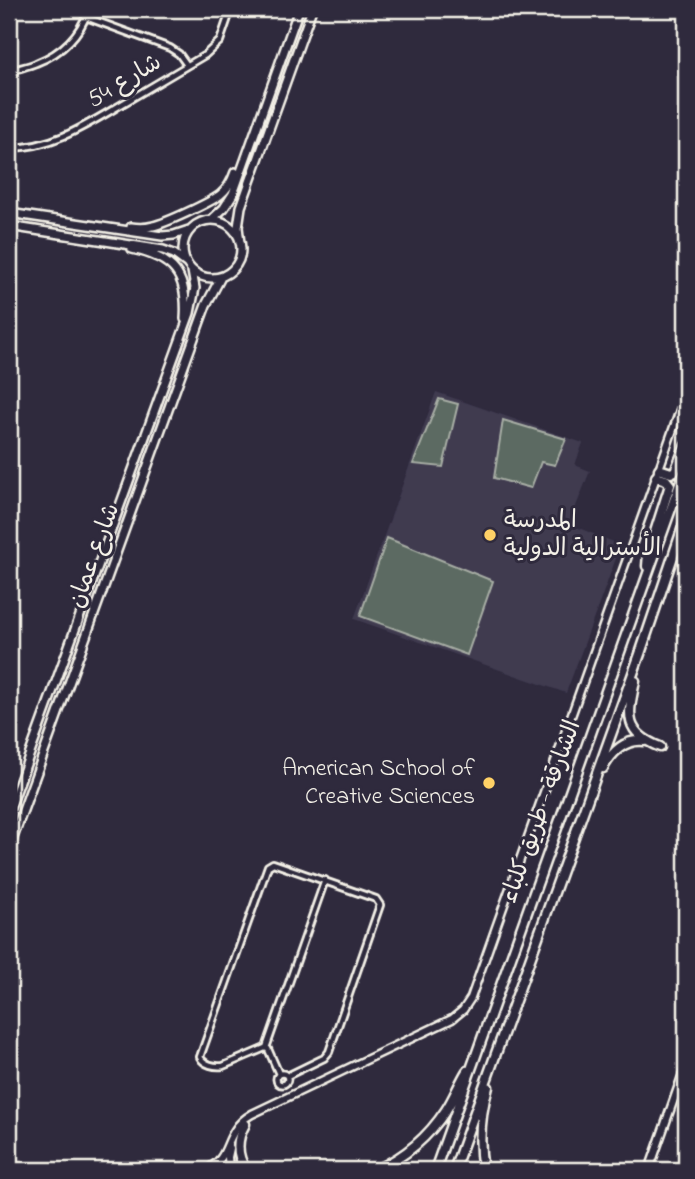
<svg xmlns="http://www.w3.org/2000/svg" width="695" height="1179" font-family="'Indie Flower','Playpen Sans Arabic',sans-serif">
  <rect width="100%" height="100%" fill="#2f2a3d"/>
  <filter id="ink" filterUnits="userSpaceOnUse"><feTurbulence type="fractalNoise" baseFrequency=".0143" numOctaves="2"/><feDisplacementMap in="SourceGraphic" scale="14" xChannelSelector="R" yChannelSelector="G"/><feConvolveMatrix kernelMatrix="1 2 1 2 8 2 1 2 1" color-interpolation-filters="sRGB"/></filter>
  <g filter="url(#ink)">
    <path fill="#3f3a50" d="M436 392 583 443 575 465 590 471 569 524 621 545 566 693 354 619Z"/>
    <path fill="#5c6b62" stroke="#a8aea5" stroke-width="2" d="M439 399 458 404 443 467 413 464Z
      M503 420 566 439 555 465 541 462 531 488 494 478Z
      M387 538 493 581 467 655 360 616Z"/>
    <g fill="none" stroke-linecap="round" stroke-linejoin="round">
      <defs>
        <path id="street" d="M86 17 170 48 179 54 187 65
          M9 72C17 68 27 67 36 63 62 53 80 35 89 9
          M9 148C55 148 91 122 129 100 154 85 180 70 205 55L220 41 231 9
          M266 1048 325 880
          M276.5 1079a5.5 5.5 0 1 1 11 0a5.5 5.5 0 1 1-11 0Z
          M279 1074 268 1049 265 1048 223 1066C215 1067 204 1065 200 1057L268 866 273 863 376 899 380 905 329 1052 324 1058 287 1076"/>
        <path id="secondary" d="M206 1170C227 1159 224 1147 235 1130 239 1123 245 1118 252 1114L452 1019 463 1010 471 998 495 930 686 393
          M229 1170 228 1157 230 1148
          M649 1170 686 1065"/>
        <path id="primary" d="M9 213 162 236 174 235 189 230
          M211 220 224 208 233 194 299 9
          M183 249a29 29 0 1 1 58 0a29 29 0 1 1-58 0Z
          M9 226 163 250 174 254 186 263
          M131 227C138 228 146 228 153 226 166 223 209 203 220 195 228 189 232 181 235 172
          M240 243 238 227 241 207 312 9
          M132 249C174 258 188 275 185 319
          M9 811 190 313 195 288 192 271
          M9 849 206 305 221 277"/>
        <path id="highway" d="M659 469 671 473 675 471 686 445
          M647 566 648 554 670 485 666 480 656 477
          M635 681C628 715 623 732 660 747
          M603 768C612 752 625 739 644 741
          M245 1124C236 1140 236 1155 246 1170
          M376 1170C405 1157 429 1136 446 1110 454 1098 459 1084 467 1071
          M435 1170 686 467
          M454 1170 640 654 686 518
          M483 1170C478 1141 480 1115 488 1087"/>
      </defs>
      <use href="#street" stroke="#f4f1e8" stroke-width="10"/>
      <use href="#secondary" stroke="#f4f1e8" stroke-width="11"/>
      <use href="#primary" stroke="#f4f1e8" stroke-width="12"/>
      <use href="#highway" stroke="#f4f1e8" stroke-width="13"/>
      <use href="#street" stroke="#2f2a3d" stroke-width="4.5"/>
      <use href="#secondary" stroke="#2f2a3d" stroke-width="6"/>
      <use href="#primary" stroke="#2f2a3d" stroke-width="7"/>
      <use href="#highway" stroke="#2f2a3d" stroke-width="8"/>
    </g>
  </g>
  <g fill="#ffd166" stroke="#2f2a3d" stroke-width="2.5">
    <circle cx="490" cy="535" r="7"/>
    <circle cx="489" cy="783" r="7"/>
  </g>
  <g text-anchor="middle" dominant-baseline="central" stroke-width="6" stroke-linejoin="round" paint-order="stroke">
    <g font-size="24" fill="#f4f1e8" stroke="#2f2a3d">
      <text transform="translate(125 82) rotate(-31)">شارع 54</text>
      <text transform="translate(95 556) rotate(-70)">شارع عمان</text>
      <text transform="translate(542 812) rotate(-70)">الشارقة - طريق كلباء</text>
    </g>
    <g font-size="24" fill="#f4f1e8" stroke="#2f2a3d" text-anchor="start">
      <text x="504" y="521">المدرسة<tspan x="504" dy="28">الأسترالية الدولية</tspan></text>
      <text x="475" y="769" text-anchor="end">American School of<tspan x="475" dy="28">Creative Sciences</tspan></text>
    </g>
  </g>
  <rect width="695" height="1179" fill="none" stroke="#2f2a3d" stroke-width="35"/>
  <rect x="18" y="18" width="660" height="1144" fill="none" stroke="#f4f1e8" stroke-width="2.5" filter="url(#ink)"/>
</svg>
